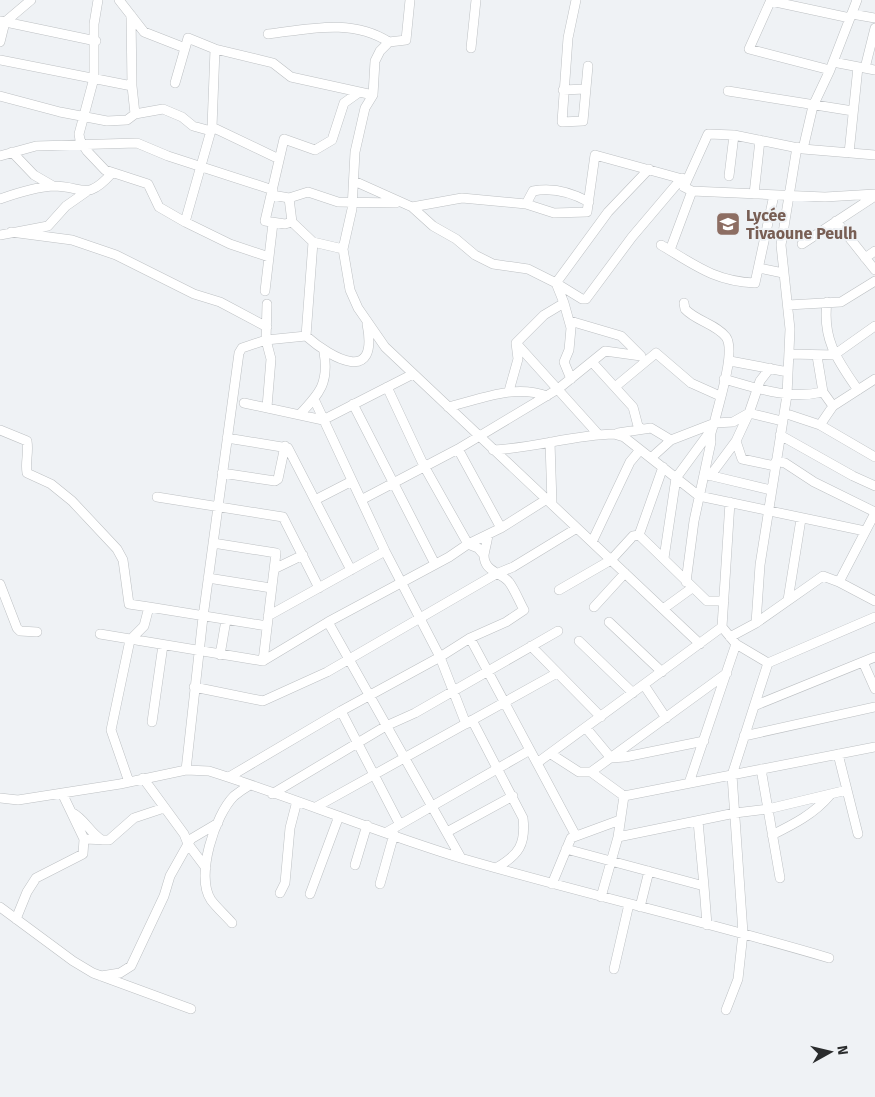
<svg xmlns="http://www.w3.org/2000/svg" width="875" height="1097" font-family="'Fira Sans',sans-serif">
  <rect width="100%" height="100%" fill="#eff2f5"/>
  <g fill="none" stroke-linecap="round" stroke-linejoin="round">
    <defs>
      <path id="minor" d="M98 0 94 24V78L79 134 80 140 87 151 105 170 148 184 159 207 185 222
        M119 0 144 32 185 48
        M410 0 406 40 389 42 380 51 375 61 373 95 365 108 355 152 352 209 343 249 350 290 358 308 385 347 700 644
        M576 0 568 38 562 122 583 121 588 66
        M771 0 749 49 830 70
        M771 1 850 18
        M852 14 875 18
        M131 15 132 86 135 114
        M0 21 96 41
        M268 34C309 29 352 18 389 42
        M0 42 5 22 31 0
        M471 48 476 0
        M215 49 212 127 185 222 230 244 269 257
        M0 60 132 86
        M833 62 875 70
        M865 68 875 28
        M175 83 188 38 215 49 273 63 291 77 373 95
        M563 90 585 89
        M728 91 853 111
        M0 96 60 112 107 121 127 120 135 114 163 109 182 117 193 126 211 131
        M212 127 279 159
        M803 149 813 106 830 70 857 0
        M12 152 34 175 53 186
        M849 153 858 67
        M875 155 803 149 734 135 708 134 684 187 692 191 825 197 875 194
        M0 156 36 146 137 143 168 156 273 190
        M729 176 734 135
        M354 181 412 207 433 226 456 239 475 255 493 264 528 269 556 283 582 299H586L632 237 682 178
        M754 194 760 140
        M272 195 289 198 308 192 338 202 396 203
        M289 198 292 222
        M0 199C17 193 35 187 53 186 84 186 86 202 112 173
        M526 204 554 213 587 212
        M412 207 462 198 526 204 533 191C553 187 571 192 589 202
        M587 212 595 155 686 180
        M836 221 875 270
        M11 232 72 240 116 255 194 294 220 302 267 327
        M0 235 48 226 66 206 86 192
        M802 244 875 196
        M661 245C695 265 714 281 755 283L774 195
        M343 249 313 242 292 222 285 224 265 221 284 139 315 150 332 140 344 103 358 93
        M670 250 692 191
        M865 258 875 251
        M759 268 783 273
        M265 291 273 223
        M827 302C822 340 838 361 858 390
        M564 303 556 283 608 212 649 169
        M684 303 685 309C696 321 716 324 726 337 736 351 719 402 715 420 713 429 709 432 711 442L694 521 686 582
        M788 305 841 302 875 281
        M570 321 621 336 641 356
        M306 336 313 242
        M516 343 544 315 564 303 571 328 569 350 564 362 571 379
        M516 343 598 434
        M789 354 834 355 875 326
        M817 356 823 392 833 406
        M730 361 788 372
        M592 362 633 407 638 426 642 429
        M724 379C756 388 789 400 823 392
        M387 387 424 466 468 544 478 548 484 555
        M615 387 656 353 691 383 720 396
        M509 391 518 359 516 343
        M314 399 385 551 440 657 470 638 506 622 524 610C519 601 515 590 509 582 501 572 484 572 484 555 485 549 487 542 488 535
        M244 403 323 420 413 374
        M353 404 435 564
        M267 407 271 359 266 340 267 304
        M448 407C481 399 514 384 547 396
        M784 413 820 425 875 457
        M300 414C320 393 329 383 324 352
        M820 425 833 406 875 379
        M0 430 27 441C29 453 25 462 27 473L51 484 72 501 117 549 123 560 129 604 149 607
        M618 433 651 428 671 440 715 423 733 422 749 413 760 381 770 368
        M780 435 853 476 875 486
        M227 438 288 448 351 570
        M550 442 552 504
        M493 450C534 448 573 435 614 434L624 437 699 496 865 531
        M651 458 671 440
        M776 461 785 463 814 482 875 512
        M775 466 742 459 736 441 749 413 782 421
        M222 473 275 481 278 479 285 446
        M704 474 771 490
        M710 476 736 441
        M157 497 283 517 319 588
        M315 500 352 481
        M361 500 458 449
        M730 502 722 627 736 644 768 663
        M501 528 458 449 558 389 605 351 641 356
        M639 535 707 601H724
        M639 535 663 467
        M592 542 630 462 640 450
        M664 558 676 478 709 433
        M274 569 303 555
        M208 578 271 588
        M839 582 875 513
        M0 584 17 628 20 631 37 632
        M559 590 611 560 633 536 639 535
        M788 600 801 519
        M594 607 625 573
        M663 609 692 588
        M268 616 385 551
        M328 622 461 858
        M609 622 662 672
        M756 623 760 565 787 395 790 329 781 245 797 147
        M100 634 263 661 276 553 213 543
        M730 637 756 623 823 576 839 582 875 601
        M470 638 576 836
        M579 641 633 693
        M531 646 601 717
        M220 655 226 620
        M263 661 328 622 449 557 468 544 501 528 547 499
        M863 662 875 689
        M644 685 666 718
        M194 687 263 701 327 672 496 574 513 567 577 528
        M754 706 875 657
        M341 711 399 823
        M472 720 523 818C526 844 519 855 496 868
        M152 722 163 645
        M586 728 611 758 625 757 704 741
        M744 736 875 707
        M551 754 579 772H591L727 673
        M838 754 858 834
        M537 763 722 627
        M761 769 780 878
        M186 770 203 617 239 353 242 348 266 340 306 336C332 359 379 385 367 324
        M591 772 624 796 875 747
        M229 777 341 711 440 657 466 724
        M129 782 111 730 130 640 144 626 149 607 267 626
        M689 783 736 644
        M272 794 386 726 415 713 558 631
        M0 798 18 800 120 784 186 770 209 771C295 798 378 833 464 859 585 894 708 922 829 958
        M316 807 557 673
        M71 812C85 819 89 832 102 840
        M698 821 704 886
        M387 832 530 750
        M447 832 513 796
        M772 835C794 824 814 814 830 795
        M618 837 735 813 768 809 847 790
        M84 839 109 840 134 818 164 808
        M566 849 704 886 707 925
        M355 865 367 825
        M206 868 188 844 191 839 218 823
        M380 884 394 834
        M552 884 571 838 620 820
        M280 893 285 883 290 828 297 801
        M310 894 339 816
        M601 897 618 837 624 796
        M0 907 73 961 93 973 191 1009
        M640 907 649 871
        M16 919 27 892 36 878 83 854 84 839 62 793
        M232 923C226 916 217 908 211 900 195 876 215 815 234 796 239 792 245 788 250 785
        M614 969 629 904
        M101 976 120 973 131 966 164 896 170 876 188 844 184 834 143 778
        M726 1010 738 979 743 933 732 775 768 663 875 617"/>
    </defs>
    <use href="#minor" stroke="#bdc0c3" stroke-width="10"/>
    <use href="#minor" stroke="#fff" stroke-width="9"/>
  </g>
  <defs>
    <symbol id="school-square" viewBox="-11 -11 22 22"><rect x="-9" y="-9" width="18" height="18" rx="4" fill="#8d6e63" stroke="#eff2f5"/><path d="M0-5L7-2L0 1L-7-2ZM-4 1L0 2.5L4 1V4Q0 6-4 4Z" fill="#fff"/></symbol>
  </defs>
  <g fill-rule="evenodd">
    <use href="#school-square" x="714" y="210" width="28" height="28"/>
  </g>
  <g text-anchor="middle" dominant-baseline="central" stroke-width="4" stroke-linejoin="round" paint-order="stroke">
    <g font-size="16" font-weight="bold" fill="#785e54" stroke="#eff2f5" text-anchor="start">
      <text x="746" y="215">Lycée<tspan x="746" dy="18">Tivaoune Peulh</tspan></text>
    </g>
  </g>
  <g transform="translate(830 1052) rotate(82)" stroke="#eff2f5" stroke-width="4" paint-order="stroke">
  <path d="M0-4L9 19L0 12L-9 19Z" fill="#2a2c2d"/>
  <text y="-8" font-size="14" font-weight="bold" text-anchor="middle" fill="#2a2c2d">N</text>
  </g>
</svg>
